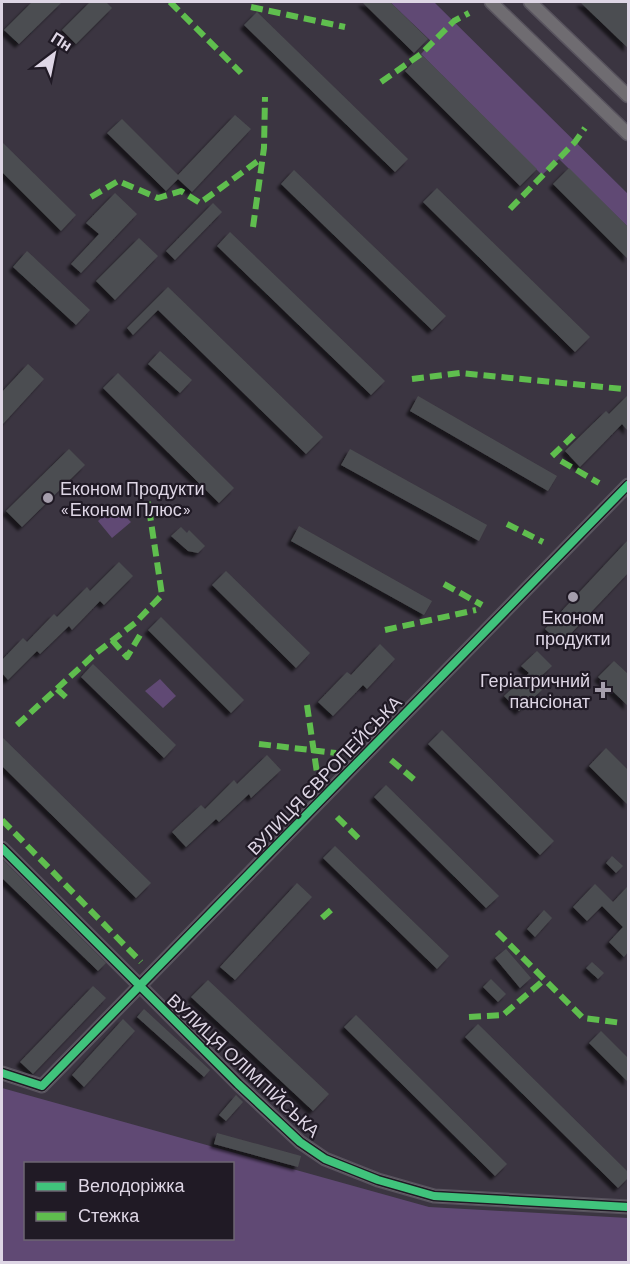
<svg xmlns="http://www.w3.org/2000/svg" width="630" height="1264" font-family="Barlow,sans-serif">
  <defs>
    <filter id="shadow"><feDropShadow dx="-4" dy="4" stdDeviation="1.5" flood-color="#0009"/></filter>
  </defs>
  <rect width="100%" height="100%" fill="#3b3541"/>
  <path fill="#604974" fill-rule="evenodd" d="M390 2H434L628 194V227L559 159 542 175 421 54 432 42Z
    M115 506 131 522 112 538 98 521Z
    M160 679 176 696 163 708 145 691Z
    M2 1088 429 1207 628 1218V1262H2ZM26 1164H232V1238H26Z"/>
  <path fill="#4c4e51" filter="url(#shadow)" d="M32 2H62L19 44 4 30Z
    M90 2H106L112 8 76 44 62 30Z
    M362 2H390L428 39 414 53Z
    M580 2H628V48Z
    M257 12 408 159 395 172 244 25Z
    M421 54 537 169 520 186 405 71Z
    M235 115 251 129 192 192 178 179 166 191 107 133 122 119 178 175Z
    M2 142 76 215 61 231 2 172Z
    M569 168 628 227V259L553 184Z
    M294 170 446 316 432 330 281 184Z
    M437 188 590 337 575 352 423 202Z
    M115 193 137 214 81 273 71 264 99 234 86 223Z
    M213 203 222 212 175 260 166 251Z
    M230 232 385 381 371 395 217 246Z
    M139 238 158 256 115 300 96 281Z
    M27 251 90 310 76 325 13 267Z
    M168 287 323 437 306 454 158 310 133 335 127 328Z
    M160 351 192 380 180 393 148 364Z
    M28 364 44 379 2 425V392Z
    M118 373 234 488 219 503 103 388Z
    M628 395V431L622 424 580 467 565 451 606 411 609 414Z
    M418 396 557 476 548 491 410 411Z
    M69 449 85 465 22 527 6 511Z
    M350 449 487 525 479 541 341 465Z
    M299 526 432 601 424 615 291 541Z
    M181 527 187 533 189 530 205 546 198 553 188 551 171 536Z
    M628 540V573L561 644 545 629Z
    M119 562 133 576 104 605 100 601 72 630 69 626 40 654 37 651 8 680 2 673V660L23 638 27 642 54 614 57 617 87 587 90 591Z
    M226 571 310 653 296 668 212 585Z
    M161 617 244 700 231 713 148 630Z
    M380 644 395 659 367 689 363 685 333 716 318 702 347 672 351 675Z
    M537 651 552 666 536 681 543 689 519 711 504 696 529 673 521 666Z
    M614 661 628 674V706L598 677Z
    M93 664 176 745 164 758 81 677Z
    M442 730 554 841 540 855 428 744Z
    M2 737 151 883 136 898 2 766Z
    M606 748 628 770V805L589 766Z
    M267 755 281 770 251 798 249 794 219 822 216 819 186 847 172 832 201 805 205 809 234 780 237 784Z
    M386 785 499 896 486 908 374 797Z
    M335 846 449 956 437 969 323 858Z
    M612 856 623 866 616 873 606 863Z
    M2 859 106 963 98 971 2 878Z
    M297 883 312 897 235 980 220 967Z
    M595 884 613 902 628 886V952L624 957 609 942 623 927 602 906 587 921 573 907Z
    M544 910 552 918 535 937 527 929Z
    M506 949 531 978 520 988 495 958Z
    M592 962 604 973 598 979 586 968Z
    M491 979 506 994 498 1002 483 987Z
    M208 980 329 1094 313 1111 191 997Z
    M93 986 106 998 33 1074 20 1062Z
    M144 1009 210 1070 204 1077 137 1017Z
    M356 1015 507 1164 495 1176 344 1027Z
    M123 1019 135 1031 84 1087 72 1075Z
    M478 1024 628 1172V1178L618 1188 465 1037Z
    M601 1031 628 1058V1082L589 1043Z
    M236 1095 243 1102 226 1121 219 1115Z
    M217 1133 301 1156 298 1167 214 1144Z"/>
  <g fill="none" stroke-linecap="round" stroke-linejoin="round">
    <defs>
      <path id="minor" d="M491 2 628 134
        M530 2 628 96
        M2 848 238 1084 300 1142 325 1159 378 1180 434 1196 628 1207
        M2 1073 42 1086 628 485"/>
    </defs>
    <use href="#minor" stroke="#58535e" stroke-width="15"/>
    <use href="#minor" stroke="#6f6c71" stroke-width="12"/>
    <path stroke="#5fbe4e" stroke-width="6" stroke-dasharray="12 6" stroke-linecap="butt" d="M170 2 241 73
      M251 7 345 27
      M381 82 421 54 454 21 469 13
      M91 197 118 181 158 198 181 191 200 203 262 158
      M510 209 575 142 585 128
      M253 227 264 148 265 97
      M412 379 460 373 623 389
      M552 456 574 435
      M561 461 599 483
      M507 524 543 542
      M444 584 482 605
      M385 630 476 610
      M112 640 127 657 143 630
      M57 689 69 700
      M307 705 317 773
      M17 725 95 654 135 623 162 595 148 502
      M259 744 336 753
      M391 760 417 782
      M337 817 361 841
      M2 820 141 962
      M322 918 332 909
      M497 932 583 1018 622 1023
      M469 1017 503 1015 544 980"/>
    <defs>
      <path id="cycleway" d="M2 848 238 1084 300 1142 325 1159 378 1180 434 1196 628 1207
        M2 1073 42 1086 628 485"/>
    </defs>
    <use href="#cycleway" stroke="#201a25" stroke-width="11"/>
    <use href="#cycleway" stroke="#40c37c" stroke-width="8"/>
  </g>
  <g fill="#a59eac" stroke="#201a25" stroke-width="2">
    <circle cx="48" cy="498" r="6"/>
    <circle cx="573" cy="597" r="6"/>
    <path d="M600 681h6v6h6v6h-6v6h-6v-6h-6v-6h6z"/>
  </g>
  <g text-anchor="middle" dominant-baseline="central" stroke-width="4.5" stroke-linejoin="round" paint-order="stroke">
    <g font-size="18" fill="#ded6e5" stroke="#201a25" text-anchor="start">
      <text x="60" y="488">Економ Продукти<tspan x="60" dy="21">«Економ Плюс»</tspan></text>
      <text x="573" y="617" text-anchor="middle">Економ<tspan x="573" dy="21">продукти</tspan></text>
      <text x="590" y="680" text-anchor="end">Геріатричний<tspan x="590" dy="21">пансіонат</tspan></text>
    </g>
    <g font-size="18" fill="#ded6e5" stroke="#201a25">
      <text transform="translate(324 775) rotate(-46)">ВУЛИЦЯ ЄВРОПЕЙСЬКА</text>
      <text transform="translate(244 1065) rotate(43)">ВУЛИЦЯ ОЛІМПІЙСЬКА</text>
    </g>
  </g>
  <rect width="630" height="1264" fill="none" stroke="#ded6e5" stroke-width="6"/>
  <rect x="24" y="1162" width="210" height="78" fill="#201a25" stroke="#6c6572" stroke-width="1.5"/>
  <rect x="36" y="1182" width="30" height="9" fill="#40c37c" stroke="#6c6572" stroke-width="1.5"/>
  <text x="78" y="1192" font-size="18" fill="#ded6e5">Велодоріжка</text>
  <rect x="36" y="1212" width="30" height="9" fill="#5fbe4e" stroke="#6c6572" stroke-width="1.5"/>
  <text x="78" y="1222" font-size="18" fill="#ded6e5">Стежка</text>
  <g transform="translate(54 54) rotate(32)" stroke="#201a25" stroke-width="4.5" paint-order="stroke">
  <path d="M0-4.5L10 22L0 15L-10 22Z" fill="#ded6e5"/>
  <text y="-9" font-size="16" font-weight="bold" text-anchor="middle" fill="#ded6e5">Пн</text>
  </g>
</svg>
